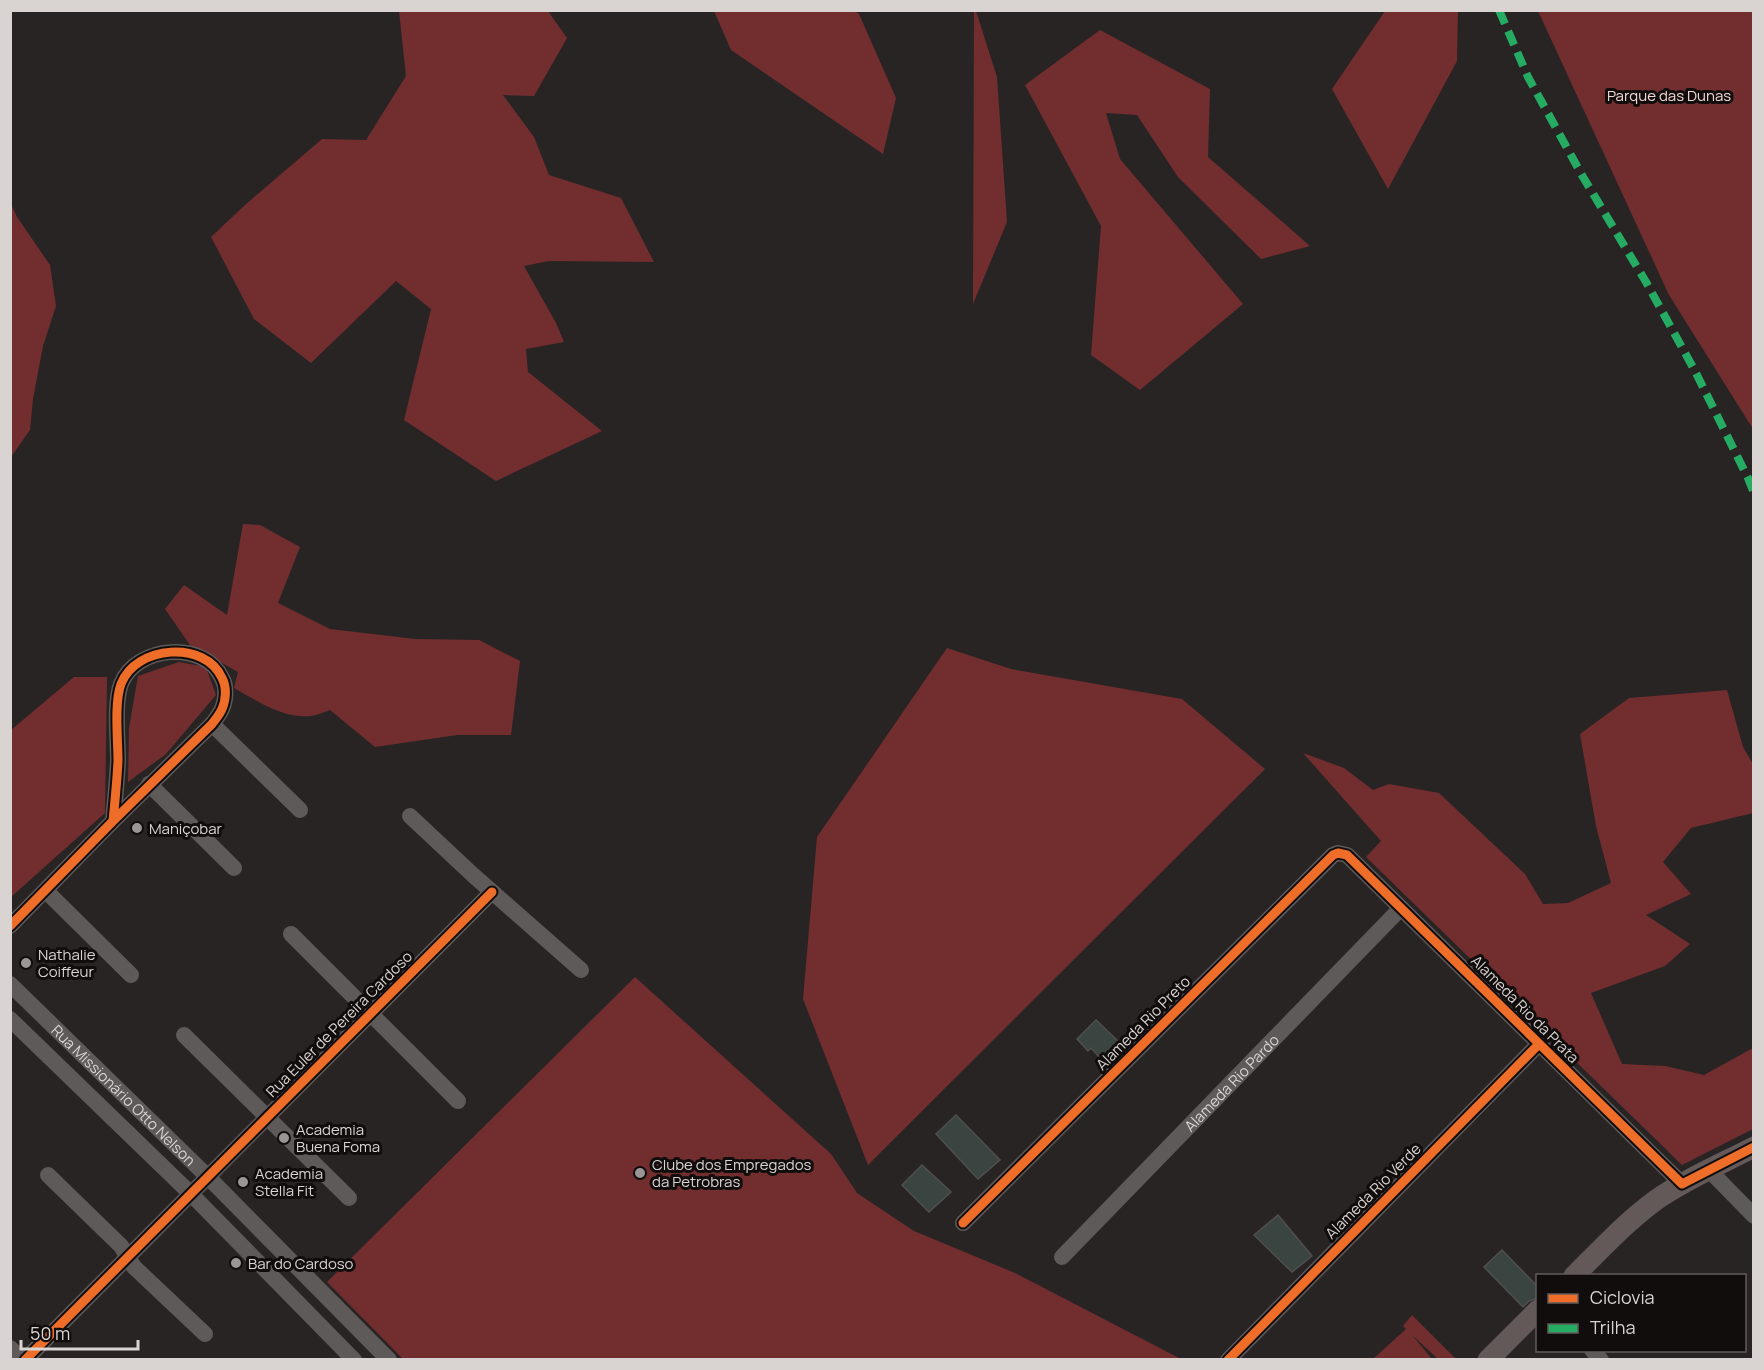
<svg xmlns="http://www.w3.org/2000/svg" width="1764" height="1370" font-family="Manrope,sans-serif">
  <rect width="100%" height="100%" fill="#292424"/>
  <path fill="#722d2f" d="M853 10 859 14 896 98 883 154 731 50 714 11Z
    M399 11H548L567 38 534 96 503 95 534 137 549 175 621 198 654 262 549 261 524 266 556 323 564 342 526 349 528 372 602 431 496 481 404 420 431 309 396 281 311 363 254 319 211 237 245 205 322 139 366 140 406 76Z
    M976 11 997 77 1007 222 973 304 974 11Z
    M1385 11H1458L1457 61 1388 189 1332 89Z
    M1538 11H1753V429L1669 295Z
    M1100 30 1210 89 1208 157 1310 246 1261 259 1178 177 1137 115 1106 113 1120 159 1243 304 1140 390 1091 355 1101 226 1025 85Z
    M11 204 17 217 50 265 56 306 43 346 33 399 30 430 11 457Z
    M243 524 260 525 300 547 278 603 330 629 415 639 479 640 520 661 511 735H457L375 747 330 710C324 712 317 715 311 716 284 719 257 701 234 688L238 672 190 645 165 609 184 585 227 615Z
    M947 648 1011 669 1182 699 1265 769 868 1165 803 999 817 837Z
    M179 662 206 667 216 695 166 754 128 782 129 728 138 676Z
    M74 677H107L105 813 11 897V730Z
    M1727 690 1743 747 1753 764V813L1691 828 1663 862 1691 894 1646 915 1690 944 1665 966 1591 993 1622 1064 1665 1066 1704 1075 1753 1048V1129L1682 1165 1366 857 1381 841 1303 753 1344 768 1373 790 1389 784 1439 793 1525 874 1543 904 1568 903 1611 883 1596 826 1580 734 1629 698Z
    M635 977 831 1154 857 1193 914 1231 1015 1273 1181 1359H403L327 1282Z
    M1412 1315 1456 1359H1438L1412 1335 1432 1359H1373L1406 1329 1403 1326Z"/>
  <path fill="#3a4441" stroke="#504f4f" stroke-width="1.5" d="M1096 1020 1121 1044 1103 1061 1091 1048 1088 1051 1077 1039Z
    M956 1115 1000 1160 978 1179 936 1134Z
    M922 1165 951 1192 929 1212 902 1185Z
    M1278 1215 1312 1256 1292 1272 1254 1235Z
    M1502 1250 1538 1287V1298L1529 1301 1523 1307 1484 1267Z"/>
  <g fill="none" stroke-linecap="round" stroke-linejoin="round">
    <g stroke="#5f5a5a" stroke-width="16">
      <path d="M212 724 300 810"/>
      <path d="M149 784 234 868"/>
      <path d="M410 816 473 875 581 970"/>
      <path d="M46 891 131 975"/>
      <path d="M10 926 113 821 212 724C215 720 220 714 222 709 226 700 227 687 222 678 205 640 136 645 121 684 114 703 118 740 118 761 117 781 115 801 113 821"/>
      <path d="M291 934 458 1101"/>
      <path id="s1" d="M10 984 208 1177 389 1360"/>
      <path d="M10 1019 191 1194 354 1360"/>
      <path d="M184 1035 349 1198"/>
      <path d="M1709 1170 1754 1216"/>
      <path d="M48 1175 121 1246 134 1267 205 1334"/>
      <path d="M963 1223 1333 855 1338 853 1347 855 1682 1184"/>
      <path id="s2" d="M1062 1257 1401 908"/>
      <path d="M10 1348 23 1360"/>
      <path d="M1592 1350 1601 1360"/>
      <path d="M25 1360 492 892"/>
      <path d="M1228 1360 1539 1044"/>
    </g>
    <path stroke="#635959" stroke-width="21" d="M1574 1276C1600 1250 1626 1222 1656 1200 1686 1179 1721 1164 1754 1147
      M1488 1360 1538 1310"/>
    <path stroke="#26ab63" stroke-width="8" stroke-dasharray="15 8" stroke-linecap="butt" d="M1499 10 1528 77 1583 177 1646 282 1695 371 1748 478 1754 493"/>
    <defs>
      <path id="cycleway" d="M10 926 113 821 212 724C215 720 220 714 222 709 226 700 227 687 222 678 205 640 136 645 121 684 114 703 118 740 118 761 117 781 115 801 113 821
        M963 1223 1333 855 1338 853 1347 855 1682 1184 1754 1147
        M25 1360 492 892
        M1228 1360 1539 1044"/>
    </defs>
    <use href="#cycleway" stroke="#110d0c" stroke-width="13"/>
    <use href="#cycleway" stroke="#ee6e29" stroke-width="9"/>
  </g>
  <g fill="#9b9695" stroke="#110d0c" stroke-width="2">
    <circle cx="137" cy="828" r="6"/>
    <circle cx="26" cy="963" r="6"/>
    <circle cx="284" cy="1138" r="6"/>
    <circle cx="640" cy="1173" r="6"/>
    <circle cx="243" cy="1182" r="6"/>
    <circle cx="236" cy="1263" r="6"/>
  </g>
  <g text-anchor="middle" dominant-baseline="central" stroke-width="6" stroke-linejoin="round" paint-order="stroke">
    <g font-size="15" fill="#f4d8d7" stroke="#110d0c">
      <text x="1669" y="95">Parque das Dunas</text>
    </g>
    <g font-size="15" fill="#d9d3d2" stroke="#110d0c" text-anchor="start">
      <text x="149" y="828">Maniçobar</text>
      <text x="38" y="954">Nathalie<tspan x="38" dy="17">Coiffeur</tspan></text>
      <text x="296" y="1129">Academia<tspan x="296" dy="17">Buena Foma</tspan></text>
      <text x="652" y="1164">Clube dos Empregados<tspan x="652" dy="17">da Petrobras</tspan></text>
      <text x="255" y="1173">Academia<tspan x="255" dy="17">Stella Fit</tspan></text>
      <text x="248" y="1263">Bar do Cardoso</text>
    </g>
    <g font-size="15" fill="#d9d3d2" stroke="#110d0c">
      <text transform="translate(1525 1009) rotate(45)">Alameda Rio da Prata</text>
      <text transform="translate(1143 1023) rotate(-45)">Alameda Rio Preto</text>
      <text transform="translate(339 1024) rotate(-45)">Rua Euler de Pereira Cardoso</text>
      <text stroke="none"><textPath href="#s2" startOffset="243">Alameda Rio Pardo</textPath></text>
      <text stroke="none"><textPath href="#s1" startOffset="159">Rua Missionário Otto Nelson</textPath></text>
      <text transform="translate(1373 1191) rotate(-45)">Alameda Rio Verde</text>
    </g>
  </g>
  <rect width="1764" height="1370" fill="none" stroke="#d9d3d2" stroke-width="24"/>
  <rect x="1536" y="1274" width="210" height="78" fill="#110d0c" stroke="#615c5b" stroke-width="1.5"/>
  <rect x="1548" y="1294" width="30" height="9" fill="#ee6e29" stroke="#615c5b" stroke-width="1.5"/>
  <text x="1590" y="1304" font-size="18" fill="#d9d3d2">Ciclovia</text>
  <rect x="1548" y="1324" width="30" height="9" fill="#26ab63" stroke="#615c5b" stroke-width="1.5"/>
  <text x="1590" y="1334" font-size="18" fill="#d9d3d2">Trilha</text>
  <path d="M21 1340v9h117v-9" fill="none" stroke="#d9d3d2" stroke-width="3"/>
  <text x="30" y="1340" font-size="18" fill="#d9d3d2" stroke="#110d0c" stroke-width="4.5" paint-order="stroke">50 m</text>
</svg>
